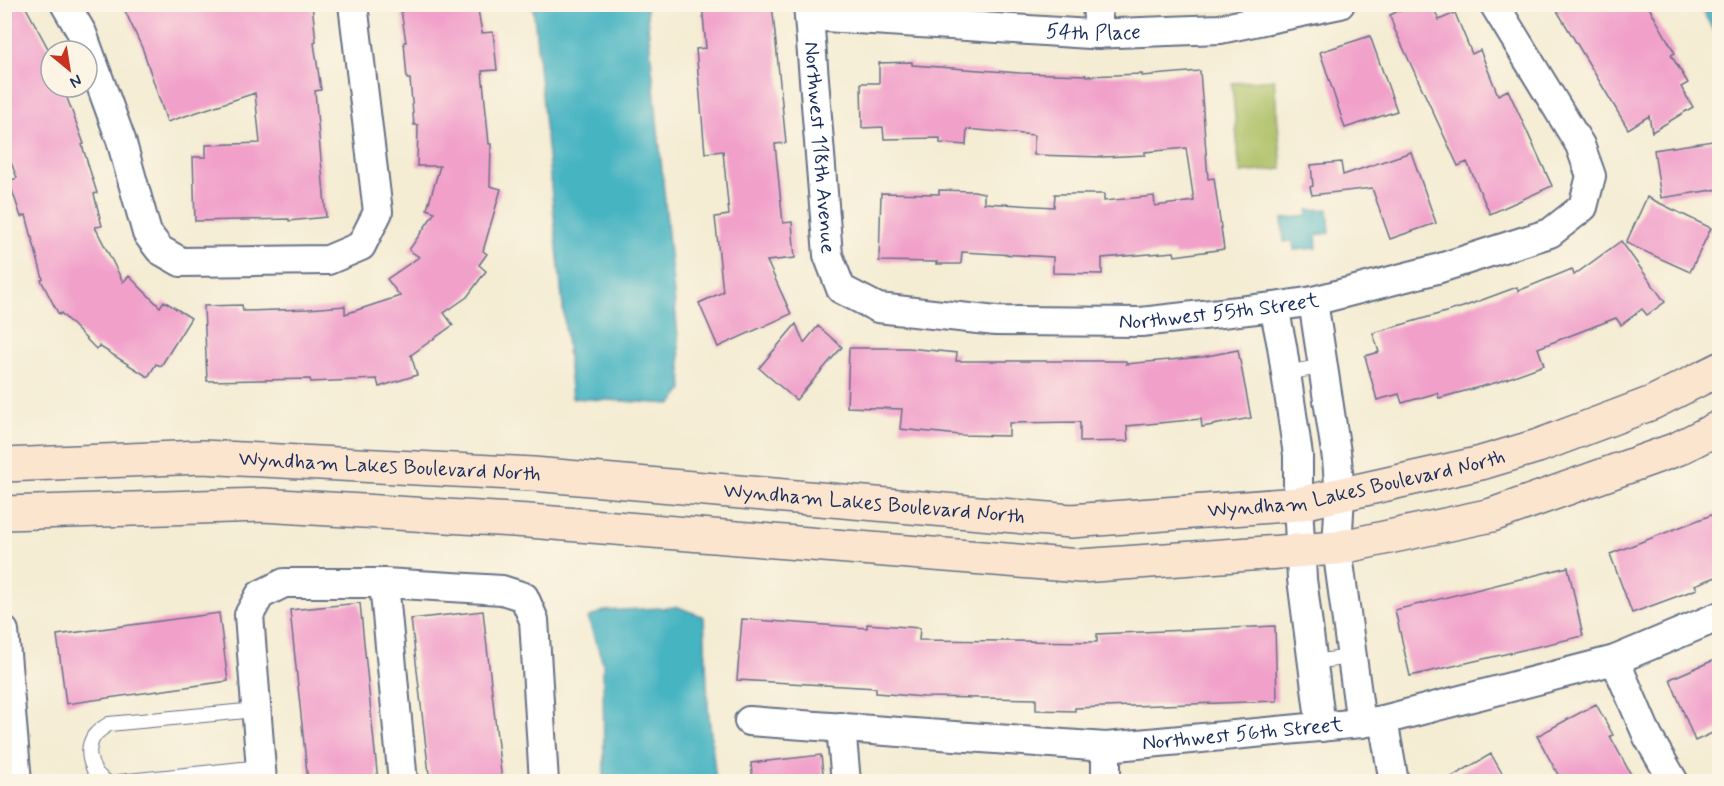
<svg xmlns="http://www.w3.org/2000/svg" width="1724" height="786" font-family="Mynerve,sans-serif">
  <rect width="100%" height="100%" fill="#fcf5e5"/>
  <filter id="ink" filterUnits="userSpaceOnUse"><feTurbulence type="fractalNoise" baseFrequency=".0167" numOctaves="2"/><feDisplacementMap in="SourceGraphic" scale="12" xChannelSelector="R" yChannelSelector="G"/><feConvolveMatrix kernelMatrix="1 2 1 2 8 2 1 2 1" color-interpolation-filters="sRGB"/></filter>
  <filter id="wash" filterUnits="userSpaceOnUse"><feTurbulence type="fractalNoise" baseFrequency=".008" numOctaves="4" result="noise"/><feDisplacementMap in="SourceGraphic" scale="24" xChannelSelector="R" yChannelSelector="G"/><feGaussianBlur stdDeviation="1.35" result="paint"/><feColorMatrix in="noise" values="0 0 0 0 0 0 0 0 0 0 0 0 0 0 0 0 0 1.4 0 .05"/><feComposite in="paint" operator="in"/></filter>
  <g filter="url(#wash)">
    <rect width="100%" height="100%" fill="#f4ecd3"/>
    <path fill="#aabe62" stroke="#627660" stroke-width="1.5" d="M1274 79 1282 169 1240 173 1232 83Z"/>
    <path fill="#47b4c2" stroke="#317290" stroke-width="1.5" d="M533 5H646L683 389 672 404 572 398Z
      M1699 5H1719V40Z
      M1328 209 1330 233 1316 235 1317 248 1294 250 1293 241 1284 242 1282 219 1308 216V210Z
      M678 607 704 617 708 706 716 781H604L603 663 588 618 604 611Z"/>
    <g id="blocks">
      <path fill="#f1a0ca" d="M4 4H24L51 54V87H63L84 144 82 145 97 193 94 194 102 226 95 227 123 282 129 276 160 307 164 301 191 318 161 366 156 364 148 377 99 346 96 349 61 313 59 315 41 280 43 279 26 215 21 217 9 181 17 178 4 144Z
        M122 4H312L316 42 314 43 321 90 315 91 326 217 289 221V219L195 221 193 157H206V145L260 143 255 93 167 122 143 50Z
        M400 4H477L482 33 493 32 497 70 482 71 489 144H491L490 186 501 189 483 251 487 254 479 265 486 271 467 297 444 313 453 325 411 355 417 375 379 387 377 379 311 382 310 379 207 381 204 306 242 305 243 311 308 309 345 306V314L400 296 387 279 419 257 409 250 435 212 427 209 440 166H417L418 125H414L410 79H407L404 42H406Z
        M702 4H772L786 143 775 144 783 223 792 222 795 258 767 261 791 314 718 347 699 303 723 292 715 217 729 215 723 151 705 153 696 49 706 48Z
        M1414 4H1432L1439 20 1455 13 1472 54 1480 50 1498 95 1508 90 1552 186 1490 214 1467 162 1458 166 1394 28 1390 15Z
        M1553 4H1647L1675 53 1671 55 1688 83 1681 87 1693 107 1652 132 1649 116 1628 129Z
        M1370 36 1397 111 1345 128 1320 52Z
        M912 62V65L1020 73 1086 75V76L1142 74V76L1200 71 1208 179 1214 178 1224 249 1175 256 1174 252 1102 258V274L1053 273V257L962 252 961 264H936L937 262 879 261 881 193 939 194V190L974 191 984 193V203L1054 207 1055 194H1104V201L1154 196 1155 206 1194 201 1186 148 1145 152V155L1103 157 1034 155V135L967 129 966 145 940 143V138L884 139 883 127 862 128 861 83H879V63Z
        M1719 140V189L1661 198 1654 150Z
        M1411 152 1436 223 1390 239 1372 188 1312 195 1310 187 1313 186 1311 165 1341 162 1343 175Z
        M1647 197 1711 228 1690 272 1626 243Z
        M1621 241 1665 302 1647 315 1642 309 1621 325 1616 318 1538 348 1544 365 1498 382 1439 398 1437 393 1402 403 1399 394 1377 400 1365 356 1379 352 1373 333 1463 307 1517 287 1518 291 1572 269 1574 275Z
        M796 324 804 343 818 326 842 347 796 400 759 368Z
        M849 348H908L957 353 956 361H1126V364L1202 357 1238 350 1251 418 1202 427 1201 419 1127 426 1128 441 1080 442V422L1009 423V436L960 435 900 429 902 409 847 407Z
        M1719 512V576L1695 585 1697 589 1632 613 1610 554Z
        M1568 567 1583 636 1410 676 1395 610Z
        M360 603 378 782H308L290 610Z
        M483 611 502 782H430L411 619Z
        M219 613 228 681 66 704 57 635Z
        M742 619 867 628V624L920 628 919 640 1097 642V634L1275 626 1277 701 1075 708V711L1036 710V699L924 697 876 693V688L737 680Z
        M1719 658V730L1695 741 1670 679Z
        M1596 704 1613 735 1610 736 1635 782H1562L1537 736Z
        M1491 754 1507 782H1443Z
        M821 755 824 782H753L751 763Z"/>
    </g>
  </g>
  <g filter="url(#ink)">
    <use href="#blocks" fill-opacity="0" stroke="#677187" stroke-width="1.5"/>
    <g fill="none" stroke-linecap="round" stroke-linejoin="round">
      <defs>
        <path id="lane" d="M1286 373 1325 366
          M1313 662 1351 657
          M107 782C91 774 84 752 94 736 98 731 104 727 109 724L256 710
          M119 782 261 767"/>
        <g id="street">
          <path d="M65 4 82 33 121 140 147 233 160 250 181 262 328 260 361 246 378 212 353 4"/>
          <path id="s1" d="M808 4 828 255 841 289 878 308 996 321 1141 322 1274 307 1313 301 1437 269 1550 233 1583 207 1591 176 1580 145 1494 4"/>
          <path d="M1097 4 1099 34"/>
          <path id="s2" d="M809 16 1090 34 1220 29 1340 4"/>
          <path d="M1313 301 1337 459 1340 495 1337 548 1361 723"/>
          <path d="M1274 307 1282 346 1298 455V504L1302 579 1321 727"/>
          <path d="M384 583 403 782"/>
          <path d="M4 631 17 782"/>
          <path d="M1615 660 1648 737 1674 782"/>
          <path d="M1383 720 1394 782"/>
          <path id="s3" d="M749 721 1106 747 1361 723 1383 720 1615 660 1720 616"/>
          <path d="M841 727 846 782"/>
          <path d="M1106 747V782"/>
          <path d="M262 782 249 615 260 595 284 583H384L502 590 524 597 534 620 544 782"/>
        </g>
        <g id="secondary">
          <path id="s4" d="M4 465 202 457 533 474 1071 521 1298 504 1481 463 1538 446 1652 403 1720 369"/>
          <path d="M4 513 263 505 529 521 1080 566 1337 548 1492 515 1677 449 1720 427"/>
        </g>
      </defs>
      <use href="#lane" stroke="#677187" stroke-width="16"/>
      <use href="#street" stroke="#677187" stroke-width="32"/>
      <use href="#secondary" stroke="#677187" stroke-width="36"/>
      <use href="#lane" stroke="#fff" stroke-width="14"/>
      <use href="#street" stroke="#fff" stroke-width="28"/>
      <use href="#secondary" stroke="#fbe5cf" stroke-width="33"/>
    </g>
  </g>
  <g text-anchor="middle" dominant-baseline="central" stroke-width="5" stroke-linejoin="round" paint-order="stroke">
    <g font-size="21" fill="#1b2f5e" stroke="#fcf5e5">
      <text stroke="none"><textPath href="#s2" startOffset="285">54th Place</textPath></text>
      <text stroke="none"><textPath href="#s1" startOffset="144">Northwest 118th Avenue</textPath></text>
      <text stroke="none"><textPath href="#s1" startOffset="672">Northwest 55th Street</textPath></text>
      <text stroke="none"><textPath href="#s4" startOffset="386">Wyndham Lakes Boulevard North</textPath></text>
      <text stroke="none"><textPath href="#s4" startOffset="1358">Wyndham Lakes Boulevard North</textPath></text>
      <text stroke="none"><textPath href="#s4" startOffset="872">Wyndham Lakes Boulevard North</textPath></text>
      <text stroke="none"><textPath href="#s3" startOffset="495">Northwest 56th Street</textPath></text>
    </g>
  </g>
  <rect width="1724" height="786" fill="none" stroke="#fcf5e5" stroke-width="24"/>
  <g transform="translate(69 69) rotate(150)"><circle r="28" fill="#fcf5e5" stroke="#a2a6af" stroke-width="1.5"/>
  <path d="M0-4.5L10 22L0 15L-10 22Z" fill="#c8321e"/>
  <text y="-9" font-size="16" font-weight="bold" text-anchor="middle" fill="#1b2f5e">N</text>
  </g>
</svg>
